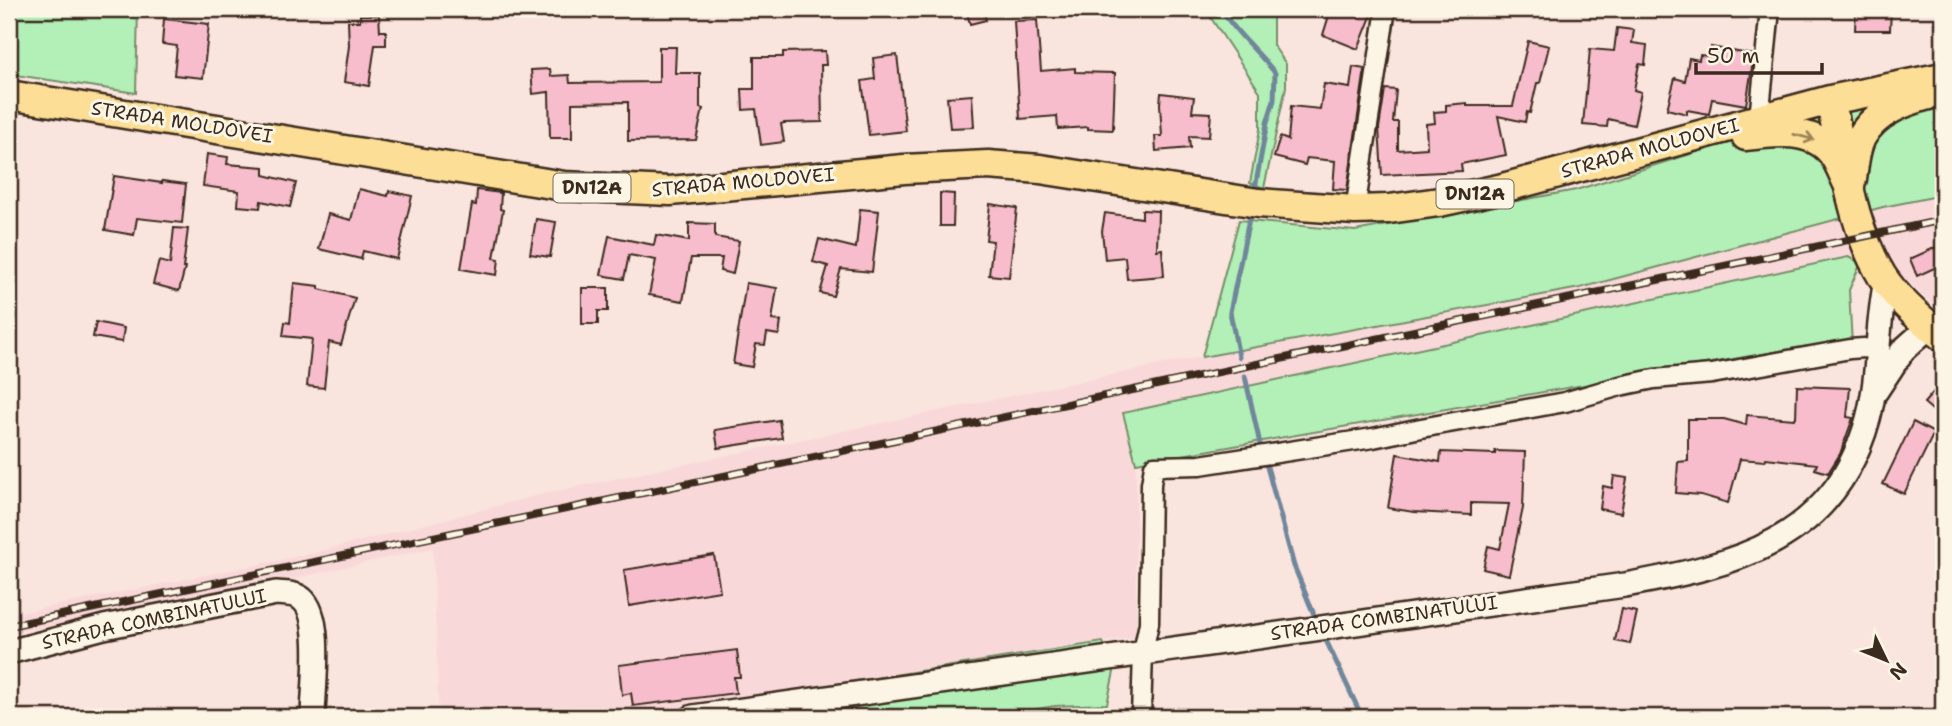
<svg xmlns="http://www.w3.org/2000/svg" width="1952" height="726" font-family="'Shantell Sans',sans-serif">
  <rect width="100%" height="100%" fill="#fae4de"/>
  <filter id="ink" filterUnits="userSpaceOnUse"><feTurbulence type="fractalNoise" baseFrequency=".0143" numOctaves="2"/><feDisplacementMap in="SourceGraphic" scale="14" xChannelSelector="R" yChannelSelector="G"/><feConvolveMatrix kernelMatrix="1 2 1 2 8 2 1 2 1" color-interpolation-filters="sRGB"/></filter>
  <g filter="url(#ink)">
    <path fill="#f9d8d9" d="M1943 195V314L1907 281 1848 257 1123 413 1136 463V637L628 717H439L433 548 282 581 9 634V615L310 554 547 493 1164 364 1580 288 1883 207Z
      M1055 706 1064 717H989Z"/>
    <path fill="#b2f0b7" stroke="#768d6a" stroke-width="2" d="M9 9H138L136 93 9 74Z
      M1205 9H1273V45L1286 64V87L1264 188 1250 183 1260 129V92Z
      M1943 75V195L1883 207 1580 288 1202 357 1239 220 1355 231 1576 190Z
      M1848 257 1861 263 1849 290 1852 345 1808 346 1136 463 1123 413Z
      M1103 642 1114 672 1107 704 1055 706 989 717H628Z"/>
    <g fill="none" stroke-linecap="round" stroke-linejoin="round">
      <path stroke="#6f869a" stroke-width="5" d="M1221 9C1235 33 1258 51 1275 73L1274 100 1267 123 1254 194
        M1239 357 1230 312 1251 210
        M1245 376 1260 444
        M1266 463 1294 566 1315 617
        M1324 636 1362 717"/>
    </g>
    <path fill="#f7bdcd" stroke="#3b2a1e" stroke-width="2" d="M966 9H983L986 20 970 24Z
      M1331 9H1374L1358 49 1323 35Z
      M1856 9H1891L1890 30H1855Z
      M360 15H379L380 31H386V45H375L369 86 344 82 349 46 348 21H360Z
      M164 19 209 24 203 78 174 75 177 46 162 44Z
      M1037 20 1041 71 1075 68V72L1115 73 1113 130 1088 129V127L1058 129 1057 116 1020 119 1014 21Z
      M1617 28 1634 30 1632 43 1647 45 1645 65 1639 64 1634 90 1641 92 1634 125 1608 119 1607 127 1583 125 1590 49 1614 51Z
      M1528 41 1549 46 1540 83H1537L1530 113 1527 112 1525 122 1498 116 1506 155 1461 164 1462 171 1382 175 1379 128 1385 89 1396 90 1393 122H1398V150L1427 148 1426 124 1435 123 1434 112 1446 111V105L1467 103V106H1513Z
      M659 47H676L675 73H700V108L703 109 696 140 628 141V102L572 103V138H550L549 92 533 94 531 70 550 69 551 76 569 75 570 83 659 82Z
      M1711 47 1754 55 1746 105 1712 99 1709 114 1687 110V114L1667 109 1675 78 1685 81 1689 58 1699 60 1700 55 1709 56Z
      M825 51 826 65H821L822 122 784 123 781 124 784 142 761 145 756 109 743 110 742 89H754V57H783V52Z
      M897 55 906 131 869 135 862 81 875 79 873 58Z
      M1353 67 1365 69 1347 190 1333 189 1335 161 1307 158 1305 165 1274 157 1280 137 1288 140 1291 106 1320 109 1324 84 1350 88Z
      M1161 93 1194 97 1192 112 1211 113 1209 137 1189 136 1190 148 1156 151 1155 136H1162L1160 104Z
      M972 95 974 127 950 128 947 97Z
      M207 154 228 157 227 164 264 167V175L296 183 290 207 261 201 260 208 238 206 239 191 203 186Z
      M114 176 162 183V181L186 184 182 223 137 218 134 235 105 230Z
      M359 189 388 196 389 191 412 196 397 259 363 251 361 259 319 249 328 214 351 220Z
      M477 190 501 193 500 209 503 210 494 258 499 259 497 275 461 269 472 204 476 205Z
      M940 193 954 194 953 226H940Z
      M990 204 1017 208 1009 277 989 275 993 241 986 240Z
      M860 209 879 211 872 272 841 269 833 296 820 293 828 266 813 262 819 239 856 248Z
      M1142 210 1158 211 1157 250 1162 249 1164 276 1127 279 1125 257 1105 259 1102 231 1105 213 1142 218Z
      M536 219 556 222 550 257 530 254Z
      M689 223 715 224V237L739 241 733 274 720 271 722 258H691L683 301 649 295 656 260 629 255 624 279 601 275 609 236 654 245 656 235 689 241Z
      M174 228 188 229 183 268H185L179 291 153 284 159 261 170 264Z
      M1943 244V264L1917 276 1910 259Z
      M294 283 319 286V289L355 298 341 345 329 342 324 388 307 386 312 339 283 336 285 322 290 323Z
      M746 283 777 288 772 320 781 321 779 335 767 333 765 345 756 344 752 367 733 364Z
      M582 288H608V311H598V324H582Z
      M96 322 124 328 122 342 93 337Z
      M1943 381V419L1924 403Z
      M1797 386 1850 388 1847 417 1853 418 1840 454 1828 473 1815 469 1817 464 1766 458 1765 461 1740 459 1728 503 1701 495 1676 493 1678 462 1688 461V419H1724L1746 425 1747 415 1794 419 1796 417Z
      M779 420 782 438 718 448 715 430Z
      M1913 422 1934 433 1904 494 1883 484Z
      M1495 451 1525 452 1523 508 1509 575 1483 569 1488 546 1500 549 1509 504 1471 503V515L1414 512 1388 508 1397 454 1440 462 1441 452 1495 454Z
      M1614 476 1627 478 1621 513 1600 509 1603 486 1612 488Z
      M714 555 720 591 629 606 624 570Z
      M1622 609 1637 612 1630 644 1615 641Z
      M737 650 740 677H734L736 693 633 706 631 693 622 695 619 665Z"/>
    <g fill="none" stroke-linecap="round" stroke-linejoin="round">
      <defs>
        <path id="minor" d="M1759 119 1770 9
          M1355 210 1386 9
          M1141 717 1143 652 1149 623 1151 484 1154 466 1200 465 1373 438 1421 428 1565 402 1620 386 1654 379 1712 374 1850 349 1864 348 1878 351"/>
        <path id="tertiary" d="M1876 391 1903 350 1930 326
          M9 652 104 627 276 593C286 594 295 593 302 599 324 617 313 690 313 717
          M693 717 1625 585C1735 565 1834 542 1868 419 1880 374 1876 326 1886 281"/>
        <path id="primary" d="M9 95 564 186 670 191 904 169 988 165 1040 169 1258 203 1355 210 1389 209 1439 202 1499 189 1830 100 1943 77
          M1830 100C1844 156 1851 226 1882 276 1897 299 1921 320 1943 337
          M1746 136C1774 132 1813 127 1833 154 1840 164 1844 177 1850 188
          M1852 179C1854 165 1855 148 1862 136 1876 111 1906 101 1932 94"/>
      </defs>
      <use href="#minor" stroke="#3b2a1e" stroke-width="23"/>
      <use href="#tertiary" stroke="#3b2a1e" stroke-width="28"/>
      <use href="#primary" stroke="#3b2a1e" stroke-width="33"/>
      <use href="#minor" stroke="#fcf5e5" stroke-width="18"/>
      <use href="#tertiary" stroke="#fcf5e5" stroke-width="23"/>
      <use href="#primary" stroke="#fdde96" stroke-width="28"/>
      <defs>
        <path id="rail" d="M9 626 1943 220"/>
      </defs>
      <use href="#rail" stroke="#3b2a1e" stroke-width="8"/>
      <use href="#rail" stroke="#fcf5e5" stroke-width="5" stroke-dasharray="16" stroke-linecap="butt"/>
    </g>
    <defs><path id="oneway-shaft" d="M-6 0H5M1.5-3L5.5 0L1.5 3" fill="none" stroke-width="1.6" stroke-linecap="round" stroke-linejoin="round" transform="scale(1.75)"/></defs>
    <use stroke="#9c845a" href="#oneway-shaft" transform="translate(1804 137) rotate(15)"/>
  </g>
  <g text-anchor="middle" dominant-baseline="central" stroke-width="6" stroke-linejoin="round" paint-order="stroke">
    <g fill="#fcf5e5" stroke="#75675a" stroke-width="2">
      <rect x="553.5" y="173.5" width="77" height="29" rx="5"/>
      <rect x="1436.5" y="179.5" width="77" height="29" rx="5"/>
    </g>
    <g font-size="18" font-weight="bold" fill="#3b2a1e">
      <text x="592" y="188">DN12A</text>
      <text x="1475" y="194">DN12A</text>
    </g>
    <g font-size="19" fill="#3b2a1e" stroke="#fcf5e5">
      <text transform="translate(182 122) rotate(9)">STRADA MOLDOVEI</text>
      <text transform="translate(1650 148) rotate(-15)">STRADA MOLDOVEI</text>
      <text transform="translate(743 182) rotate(-5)">STRADA MOLDOVEI</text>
      <text transform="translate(1384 618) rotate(-8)">STRADA COMBINATULUI</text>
      <text transform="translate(154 619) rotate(-12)">STRADA COMBINATULUI</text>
    </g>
  </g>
  <rect width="1952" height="726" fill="none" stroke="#fcf5e5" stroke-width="35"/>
  <rect x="18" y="18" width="1917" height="691" fill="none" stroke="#3b2a1e" stroke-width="2.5" filter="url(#ink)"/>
  <g transform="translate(1886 660) rotate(133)" stroke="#fcf5e5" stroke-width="5" paint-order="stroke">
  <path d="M0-5L12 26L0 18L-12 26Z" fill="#3b2a1e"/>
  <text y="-10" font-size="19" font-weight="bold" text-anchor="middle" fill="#3b2a1e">N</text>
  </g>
  <path d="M1696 63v10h126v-10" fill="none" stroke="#3b2a1e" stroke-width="3.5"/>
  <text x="1707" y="63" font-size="21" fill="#3b2a1e" stroke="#fcf5e5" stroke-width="5" paint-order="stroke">50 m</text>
</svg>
